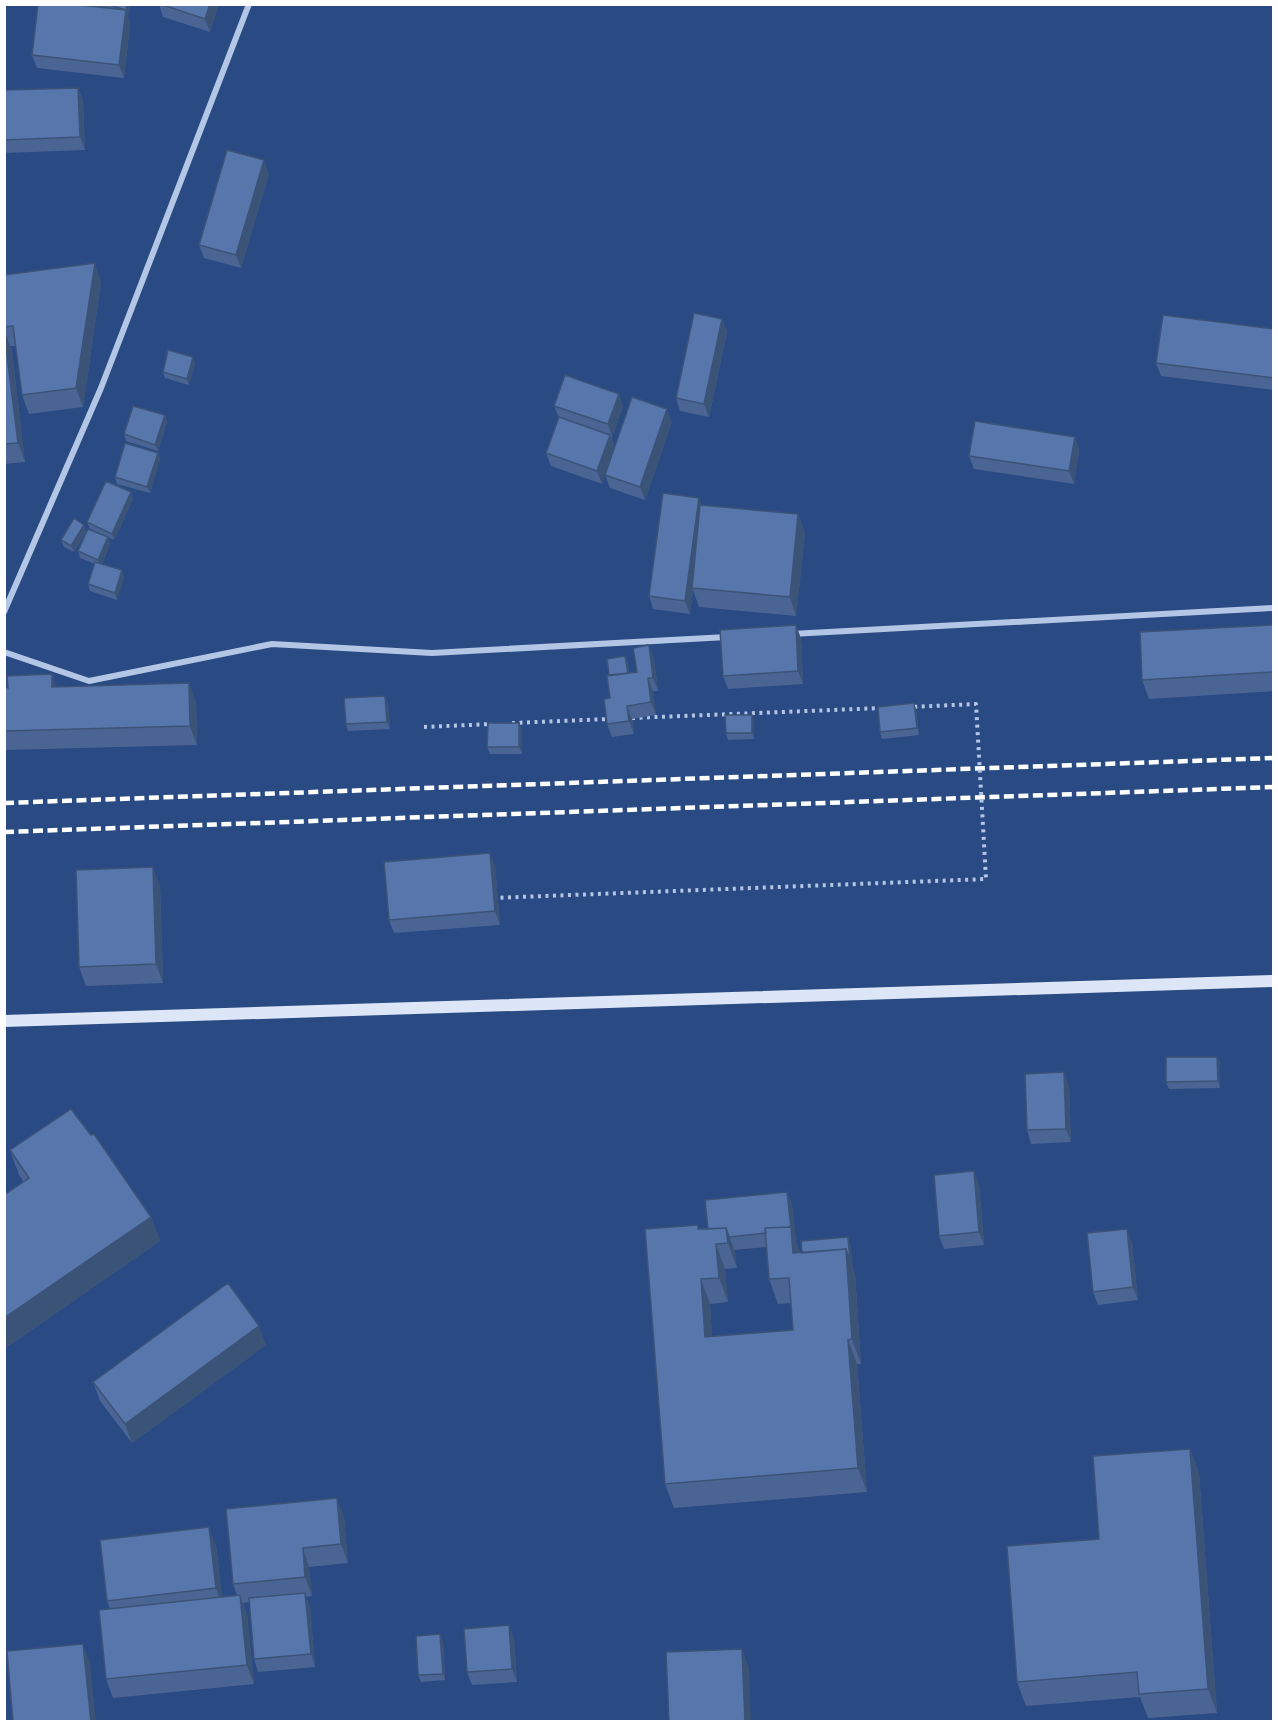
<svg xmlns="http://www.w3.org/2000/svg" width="1278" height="1726" font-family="'Asap Condensed',sans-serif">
  <rect width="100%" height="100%" fill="#294a83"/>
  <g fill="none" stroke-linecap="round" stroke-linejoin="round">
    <path stroke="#b3c6e6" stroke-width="6" d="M4 612 101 388 249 4
      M791 634 1274 608
      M4 652 89 681 272 644 432 653 727 637"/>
    <path stroke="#dce6f6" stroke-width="12" d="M4 1021 1274 981"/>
    <path stroke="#fff" stroke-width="4.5" stroke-dasharray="10 4.5" stroke-linecap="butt" d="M4 803 1274 758
      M4 832 1274 787"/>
    <path stroke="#b3c6e6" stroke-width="4" stroke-dasharray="3 4.5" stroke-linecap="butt" d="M632 718 882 708
      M512 723 609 719
      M424 727 492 724
      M493 898 986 879 976 704 911 707"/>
  </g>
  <path fill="#4a6594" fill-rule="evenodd" d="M33 4H80V5L92 7 91 4H131L128 16 130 24 124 78 37 68 32 55 38 5Z
    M159 4H219L210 32 163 17Z
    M78 88 83 101 85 150 5 153 4 150V90Z
    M269 174 241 268 204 258 199 245Z
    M4 275 101 282 83 407 29 414 22 395 16 346H10L12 351 25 462 4 464Z
    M722 319 727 332 709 417 680 411 676 398Z
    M1274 329V390L1161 376 1156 363Z
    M195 364 189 385 165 378 163 372Z
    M619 394 623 407 612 437H611L615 447 672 422 645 500 610 488 605 475 602 484 551 466 546 453 559 418 554 406Z
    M165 415 167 422 158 451 126 441 124 434Z
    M1075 437 1079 450 1074 484 974 469 969 456Z
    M158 453 160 459 150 493 117 484 115 477Z
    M133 499 114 540 108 537 110 544 102 564 124 577 117 600 90 591 88 584 95 564 80 558 78 551 86 532 74 552 64 547 61 540 86 531 103 535 90 529 87 522Z
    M702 505 798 514 805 533 796 616 699 607 693 590 690 614 653 609 649 596Z
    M796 625 801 639 803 684 728 689 723 676Z
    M1274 625V691L1149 699 1142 680Z
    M649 645 654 659 658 691H653L656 715 632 719 634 734 612 737 607 724 610 698 609 676 607 659 625 656 628 663 629 673 637 672Z
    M52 674 56 687 189 683 196 702 197 745 4 750V686L5 688H8Z
    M385 696 388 703 390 729 348 731 346 724Z
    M914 703 916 710 919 735 882 739 880 732Z
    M754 721V739L728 740 726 733Z
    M519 723 522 730V754H490L487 747Z
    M495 866 500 925 394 933 389 920Z
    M160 886 163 983 86 986 79 967Z
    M1217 1057 1220 1063V1088L1169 1089 1166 1082Z
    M1069 1086 1071 1142 1031 1144 1027 1130Z
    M10 1150 151 1217 160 1241 7 1347 4 1344V1195L24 1182 19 1175Z
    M979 1184 984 1245 944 1249 939 1236Z
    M787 1192 792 1205 796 1241 800 1253 850 1243 853 1269 855 1274 861 1364H857L867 1492 674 1508 665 1484 699 1229H708ZM767 1247 769 1279 778 1304 791 1303 793 1330 712 1336 710 1304 728 1302 725 1269 737 1268 734 1250Z
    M1132 1242 1138 1300 1098 1305 1093 1292Z
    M266 1345 132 1443 100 1401 93 1382Z
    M1190 1449 1199 1473 1217 1713 1148 1718 1140 1697 1026 1706 1017 1682 1099 1539Z
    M344 1517 348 1563 309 1567 312 1596 306 1597 310 1607 315 1667 258 1672 254 1659 249 1602 243 1603 247 1614 254 1684 113 1698 106 1679 110 1609 107 1601 216 1546 222 1597 237 1595 233 1584Z
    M514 1638 517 1682 472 1685 467 1672Z
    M443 1641 445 1680 421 1682 418 1675Z"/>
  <path fill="#3c5378" d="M127 4H131L128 16 126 10Z
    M210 4H219L210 32 205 19Z
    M126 10 130 24 124 78 119 65Z
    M78 88 83 101 85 150 80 137Z
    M264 160 269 174 241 268 236 255Z
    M95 263 101 282 83 407 76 388Z
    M722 319 727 332 709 417 704 404Z
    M5 332 12 351 25 462 18 443Z
    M193 357 195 364 189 385 187 379Z
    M619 394 623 407 612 437 608 424Z
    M667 409 672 422 645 500 640 487Z
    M165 415 167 422 158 451 155 445Z
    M610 435 615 448 602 484 597 471Z
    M1075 437 1079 450 1074 484 1069 471Z
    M158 453 160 459 150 493 147 487Z
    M131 492 133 499 114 540 112 534Z
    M699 498 704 511 692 588 693 590 690 614 685 601Z
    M798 514 805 533 796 616 790 597Z
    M84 525 86 531 74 552 71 546Z
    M108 537 110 544 101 566 98 560Z
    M122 570 124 577 117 600 115 593Z
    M796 625 801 639 803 684 798 671Z
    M649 645 654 659 658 691 653 678Z
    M625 656 628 663 630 679 628 673Z
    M52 674 59 694 52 687Z
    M648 678 653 691 656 715 651 702Z
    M189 683 196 702 197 745 190 726Z
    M385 696 388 703 390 729 387 722Z
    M914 703 916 710 919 735 917 728Z
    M627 706 632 719 634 734 629 721Z
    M752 715 754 721V739L752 733Z
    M519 723 522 730V754L519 747Z
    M490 853 495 866 500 925 495 911Z
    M153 867 160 886 163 983 156 964Z
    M1217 1057 1220 1063V1088L1218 1081Z
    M1064 1072 1069 1086 1071 1142 1066 1129Z
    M974 1171 979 1184 984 1245 979 1232Z
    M787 1192 792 1205 796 1241 800 1251 802 1278 793 1253Z
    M151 1217 160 1241 7 1347 4 1341V1318Z
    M726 1228 735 1252 737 1268 728 1243Z
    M1127 1229 1132 1242 1138 1300 1133 1287Z
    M848 1237 850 1243 853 1269 855 1274 861 1364 852 1339 846 1249Z
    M716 1244 725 1269 728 1302 719 1278Z
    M701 1279 710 1304 714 1361 705 1337Z
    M259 1326 266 1345 132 1443 125 1424Z
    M848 1340 857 1364 867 1492 858 1468Z
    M1190 1449 1199 1473 1217 1713 1208 1689Z
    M337 1498 344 1517 348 1563 341 1544Z
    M209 1527 216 1546 223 1607 216 1588Z
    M303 1548 309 1567 312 1596 305 1577Z
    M305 1593 310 1607 315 1667 311 1654Z
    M240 1595 247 1614 254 1684 247 1665Z
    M509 1625 514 1638 517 1682 512 1669Z
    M440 1634 443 1641 445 1680 443 1674Z
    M83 1644 90 1663 96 1722H91Z
    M742 1649 749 1668 751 1722H745Z"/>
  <path fill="#5676ac" stroke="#3c5378" stroke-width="1.5" d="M38 4H71L126 10 119 65 32 55Z
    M106 4H127L126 10Z
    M160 4H210L205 19Z
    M78 88 80 137 4 140V90Z
    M227 150 264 160 236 255 199 245Z
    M95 263 76 388 22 395 13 326 4 327V275Z
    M694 313 722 319 704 404 676 398Z
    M1163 315 1274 329V378L1156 363Z
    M4 332 18 443 4 444Z
    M168 350 193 357 187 379 163 372Z
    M565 375 619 394 608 424 554 406Z
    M632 397 667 409 640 487 605 475Z
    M133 406 165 415 155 445 124 434Z
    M559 417 610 435 597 471 546 453Z
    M975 421 1075 437 1069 471 969 456Z
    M125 443 158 453 147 487 115 477Z
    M106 481 131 492 112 534 87 522Z
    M663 493 699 498 685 601 649 596Z
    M700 505 798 514 790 597 692 588Z
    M74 518 84 525 71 546 61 540Z
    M88 529 108 537 98 560 78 551Z
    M95 562 122 570 115 593 88 584Z
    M796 625 798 671 723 676 720 630Z
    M1274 625V672L1142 680 1140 632Z
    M649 645 653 678H648L651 702 627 706 629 721 607 724 604 699 610 698 607 676 637 672 633 648Z
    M625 656 628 673 609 675 607 659Z
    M52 674V687L189 683 190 726 4 731V688H8L7 676Z
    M385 696 387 722 346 724 344 698Z
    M914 703 917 728 880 732 878 707Z
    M725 715H752V733H726Z
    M488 723H519V747H487Z
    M490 853 495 911 389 920 384 862Z
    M153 867 156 964 79 967 76 870Z
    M1166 1057H1217L1218 1081 1166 1082Z
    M1064 1072 1066 1129 1027 1130 1025 1074Z
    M71 1109 91 1135 94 1134 151 1217 4 1318V1195L29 1178 10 1150Z
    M974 1171 979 1232 939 1236 934 1175Z
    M787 1192 791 1228V1227L765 1228 766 1233 729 1237 726 1228 708 1229 705 1200Z
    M698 1225V1229L726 1228 728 1243 716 1244 719 1278 701 1279 705 1337 793 1330 789 1278 769 1279 765 1228 791 1227 793 1253 846 1249 852 1339 848 1340 858 1468 665 1484 645 1229Z
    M1127 1229 1133 1287 1093 1292 1087 1233Z
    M848 1237 850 1262 846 1249 802 1253 801 1241Z
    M228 1283 259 1326 125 1424 93 1382Z
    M1190 1449 1208 1689 1139 1694 1137 1672 1017 1682 1007 1546 1099 1539 1093 1456Z
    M337 1498 341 1544 303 1548 305 1577 233 1584 226 1509Z
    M209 1527 216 1588 107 1601 100 1540Z
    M305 1593 311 1654 254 1659 249 1598Z
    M240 1595 247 1665 106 1679 99 1610Z
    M509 1625 512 1669 467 1672 464 1629Z
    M440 1634 443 1674 418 1675 416 1636Z
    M83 1644 91 1722H13L7 1651Z
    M742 1649 745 1722H669L666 1652Z"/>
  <rect width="1278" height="1726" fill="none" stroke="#ffffff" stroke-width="12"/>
</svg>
